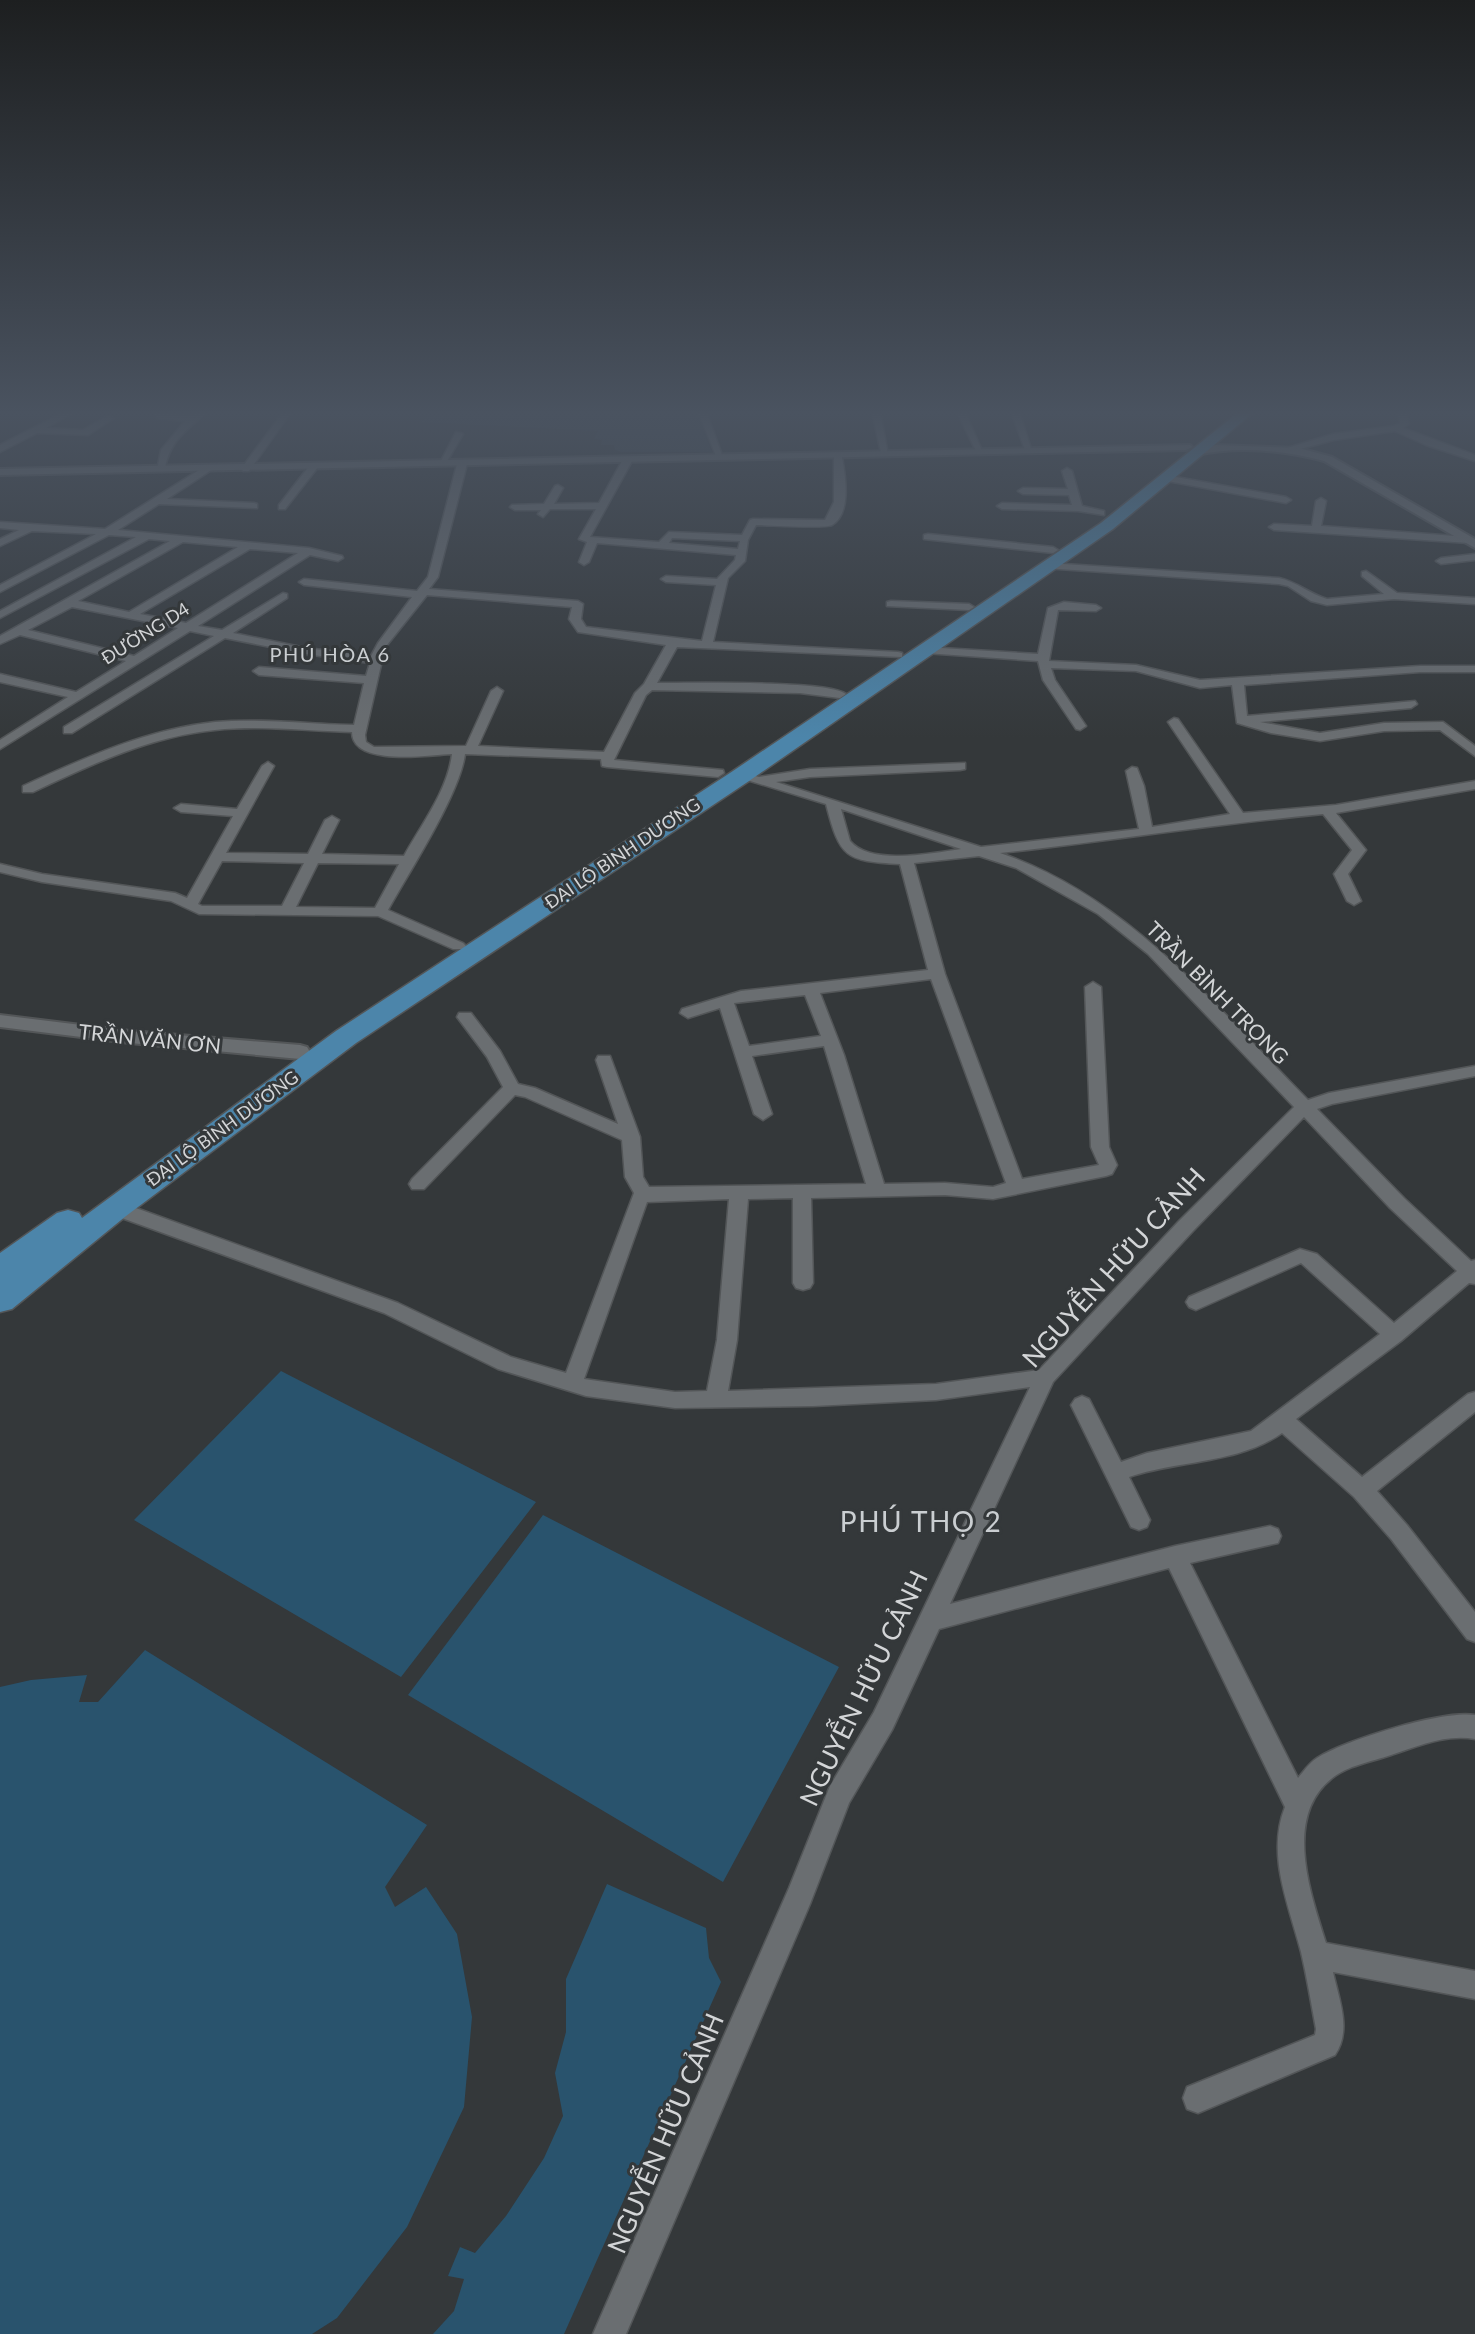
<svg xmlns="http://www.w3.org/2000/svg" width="1475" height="2334" font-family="Lato,sans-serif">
  <rect width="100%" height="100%" fill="#34383a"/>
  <path fill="#3a434a" d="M435 411H697L712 452H621L615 450 614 445H601L602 440 594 439 598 431 419 422Z"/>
  <path fill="#29536d" d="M281 1371 536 1502 401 1677 134 1520Z
    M543 1515 839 1667 723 1882 408 1695Z
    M145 1650 427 1825 385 1887 395 1907 426 1887 457 1934 472 2017 464 2107 407 2227 337 2318 312 2334H0V1687L31 1680 87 1675 79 1702H98Z
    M607 1884 706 1928 709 1958 721 1982 564 2334H433L454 2311 464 2279 448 2276 460 2247 475 2253 506 2216 544 2158 563 2116 555 2073 566 2032V1979Z"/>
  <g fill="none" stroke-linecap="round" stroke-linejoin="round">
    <defs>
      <path id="minor" d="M66 411H76L46 428 83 430 107 416 114 418 88 435 37 433 0 452V445Z
        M199 411H208C189 429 170 439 165 468L157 470 161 450 185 421 157 418 154 413 191 416Z
        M284 411H292L249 471H243L241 469Z
        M698 411H706L723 458 716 456Z
        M872 411H880L888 455 881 453Z
        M962 411 966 414 983 453 976 451 958 414Z
        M1011 411H1019L1032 452 1025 450Z
        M1398 411H1406L1409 424 1403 428 1475 455V461L1426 445 1395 431 1334 440 1285 453 1281 450 1333 434 1394 426 1400 423Z
        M456 432 463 434 446 463H440Z
        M838 454 842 457C845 475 852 513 832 525 825 529 769 525 756 525L748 540 745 561 728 578 713 642 898 652 902 653V657L677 647 657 683C687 683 830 680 846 694L840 698 800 693 652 690 646 695 614 760 723 770 724 773 718 777 607 767 602 766 601 759 465 754C460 794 409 872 388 910L463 943 466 946 463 949H453L378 916 199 914 171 901 42 882 0 872V864L42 874 175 893 187 898 233 816 181 812 174 808 181 804 237 809 262 766 268 762 274 766 226 853 308 854 325 820 332 816 339 820 322 854 404 856C421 825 448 790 452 754 429 755 352 767 352 732 307 731 260 725 215 730 151 736 90 765 33 792H23V786C84 758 148 729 215 722 261 718 308 724 354 725L364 683 259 675 253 671 259 667 366 676 370 663 306 654 225 638 72 733H64V727L214 636 190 631 0 749V740L68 697 0 682V674L76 692 126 661 20 635 0 644V636L170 541 149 539 0 618V611L136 537 109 535 0 592V585L96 534 32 531 0 546V539L19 530 0 528V522L105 529 207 465H213V469L167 499 254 503 257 504V508L159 504 118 530 309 548 342 556 343 558 338 561 310 555 198 626 222 630 283 593 287 594V598L233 633 306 648 371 656 378 643 412 597 304 585 299 582 304 579 417 591 428 577 457 464 462 461 467 464 438 577 429 589 578 601 583 604 581 619 586 627 702 641 716 585 666 582 661 579 666 576 717 579 735 560 736 555 597 543 589 562 584 565 579 562 587 542 579 539 596 509H550L543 517 538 514 541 510H515L510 507 512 505 544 504 555 486 558 485 563 488 554 504 599 503 622 461 627 458 632 461 590 537 659 542 669 532 742 535 750 520 753 519 825 520 834 502V457ZM672 538 740 541 738 549 669 543ZM183 542 238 547 129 612 78 601ZM250 549 298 553 186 623 140 614ZM427 595 572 607 569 619 578 632 666 645 644 684 635 693 604 752 478 746 503 691 497 687 491 691 466 746 374 747 366 742 365 735 383 656 387 645ZM72 607 178 628 134 656 28 630ZM222 861 304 863 282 906H202L198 904ZM318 863 399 864 375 908 296 907Z
        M310 465 318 467 285 509H279V505Z
        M1067 468 1072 471 1082 506 1104 511V515L1078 511 1002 509 997 506 1002 503 1072 505 1069 495 1023 494 1018 491 1023 488 1068 489 1062 471Z
        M1165 475 1286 497 1291 500 1286 503 1162 480 1160 478Z
        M1321 498 1326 501 1321 526 1469 537 1474 540 1469 543 1274 530 1269 527 1274 524 1312 526 1316 501Z
        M928 534 1053 547 1058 550 1053 553 924 539V535Z
        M1475 554V560L1441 564 1436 561 1441 558Z
        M1048 563 1279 578C1297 582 1310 594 1327 599L1384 594 1362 576V572L1366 571 1397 593 1475 598V604L1394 599 1327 605 1311 601 1288 586 1279 584 1044 568V564Z
        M891 601 969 604 974 607 969 610 887 606V602Z
        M1064 602 1096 605 1101 608 1096 611 1058 610 1049 661 1136 665 1200 680 1420 666H1475V672H1420L1244 685 1247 716 1415 701 1417 704 1411 708 1260 722 1320 733 1384 723 1443 722 1475 746V756L1440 730 1384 731 1320 741 1271 733 1237 723 1232 685 1200 688 1136 671 1051 668 1055 680 1086 726 1080 730 1076 729 1043 680 1038 661 925 653 919 650 925 647 1038 654 1048 608Z
        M1174 718 1178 719 1243 813 1336 805 1475 781V789L1336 813 1366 850 1348 874 1361 901 1354 905 1347 901 1334 874 1352 850 1323 814C1215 824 1108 841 1000 853 1128 896 1216 1007 1308 1100L1329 1093 1475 1066V1076L1332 1104 1317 1109 1404 1198 1471 1261 1475 1260V1284L1469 1283 1401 1341 1296 1419 1362 1477 1468 1394 1475 1392V1412L1377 1491 1407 1525 1475 1612V1642L1467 1639 1391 1539 1354 1497 1282 1433C1238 1464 1179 1460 1129 1477L1150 1520 1147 1527 1139 1530 1131 1527 1071 1405 1075 1399 1082 1396 1089 1399 1121 1462 1147 1453 1251 1431 1380 1334 1301 1263 1196 1310 1189 1307 1186 1302 1189 1297 1300 1249 1317 1254 1394 1323 1457 1271 1390 1208 1304 1117 1193 1231 1053 1382 950 1604 1175 1546 1270 1526 1278 1529 1281 1536 1278 1543 1190 1563 1298 1778C1304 1771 1309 1763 1317 1758 1345 1740 1442 1710 1475 1715V1739C1445 1734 1419 1746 1391 1755 1371 1762 1348 1765 1331 1779 1283 1818 1311 1895 1326 1943L1475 1971V1999L1333 1972C1339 2000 1352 2030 1335 2055L1198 2113 1187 2109 1183 2098 1187 2087 1315 2035 1316 2029C1311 2003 1307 1977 1301 1952 1289 1905 1266 1855 1285 1807L1169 1568 939 1629 892 1730 849 1803 810 1904 626 2334H593L789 1888 830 1786 874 1712 1030 1387 936 1400 813 1406 675 1408 586 1396 498 1369 384 1313 108 1213 106 1208 108 1203H122L398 1303 511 1357 566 1373 634 1193 625 1177 622 1140 525 1097 515 1095 424 1189H412L409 1184 412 1179 503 1087 487 1057 457 1017 459 1013H471L500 1051 518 1084 535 1088 618 1124 596 1060 598 1056H610L640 1137 643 1177 649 1187 866 1184 824 1046 752 1056 772 1114 763 1120 754 1114 720 1008 688 1018 680 1013 682 1009 741 991 928 970 900 864C845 861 840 858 826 804L734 776 741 772 759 777 810 769 965 763V769L960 770 810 777 776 782 981 847 1139 829 1126 771 1132 767 1137 768 1144 786 1152 827 1230 814 1168 722ZM841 809 961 849C932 853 871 866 850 841ZM979 856 1016 868 1098 914 1148 954 1294 1107 1179 1221 1039 1370 936 1384 728 1391 737 1340 748 1199 793 1198V1283L796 1288 803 1290 810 1288 813 1283 811 1198 945 1195 993 1199 1106 1176 1112 1174 1117 1165 1109 1147 1101 987 1093 982 1085 987 1091 1147 1099 1165 1022 1179 945 974 914 863ZM931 979 1006 1183 993 1187 945 1183 884 1184 844 1055 820 993ZM805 995 821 1036 749 1046 734 1003ZM729 1199 717 1340 707 1391 675 1392 584 1379 647 1202Z"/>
      <path id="tertiary" d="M1190 445 1192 447 1186 450 0 475V469Z
        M1215 445 1299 448 1332 457 1475 539V548L1324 461C1284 450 1237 446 1197 455L1191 452Z
        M0 1015 130 1031 300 1045 307 1047 310 1052 307 1057 300 1059 130 1043 0 1027Z"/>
      <path id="trunk" d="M1240 411H1255L1113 529 749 781 356 1043 126 1216 12 1309 0 1312V1253L57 1213 68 1210 79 1213 82 1218 336 1031 733 771 1101 523Z"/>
    </defs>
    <use href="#minor" stroke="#535658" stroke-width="3"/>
    <use href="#tertiary" stroke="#535658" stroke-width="4"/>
    <use href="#trunk" stroke="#535658" stroke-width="3"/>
    <use href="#minor" fill="#6a6e71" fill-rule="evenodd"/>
    <use href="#tertiary" fill="#6a6e71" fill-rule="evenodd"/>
    <use href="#trunk" fill="#4c85aa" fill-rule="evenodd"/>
  </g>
  <linearGradient id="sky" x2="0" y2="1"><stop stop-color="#1d1f20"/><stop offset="0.56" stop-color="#4a5360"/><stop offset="1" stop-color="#4a5360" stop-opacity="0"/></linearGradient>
  <rect width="1475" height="738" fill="url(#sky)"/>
  <g text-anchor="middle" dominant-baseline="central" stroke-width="6" stroke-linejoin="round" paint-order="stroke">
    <g font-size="18" fill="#d3d5d7" stroke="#34383a">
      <text transform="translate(145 633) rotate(-32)">ĐƯỜNG D4</text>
      <text transform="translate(622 853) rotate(-34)">ĐẠI LỘ BÌNH DƯƠNG</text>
      <text transform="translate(222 1128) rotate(-36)">ĐẠI LỘ BÌNH DƯƠNG</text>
    </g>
    <g font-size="20" letter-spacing="1.5" fill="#caced1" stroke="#34383a">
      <text x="330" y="654">PHÚ HÒA 6</text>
    </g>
    <g font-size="21" fill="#d3d5d7" stroke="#34383a">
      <text transform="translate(1218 992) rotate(45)">TRẦN BÌNH TRỌNG</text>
      <text transform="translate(150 1038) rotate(6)">TRẦN VĂN ƠN</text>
    </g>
    <g font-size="26" fill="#d3d5d7" stroke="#34383a">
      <text transform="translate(1113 1267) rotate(-48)">NGUYỄN HỮU CẢNH</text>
      <text transform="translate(863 1688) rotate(-64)">NGUYỄN HỮU CẢNH</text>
      <text transform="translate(665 2133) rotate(-67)">NGUYỄN HỮU CẢNH</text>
    </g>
    <g font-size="28" letter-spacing="1.5" fill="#caced1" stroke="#34383a">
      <text x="921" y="1521">PHÚ THỌ 2</text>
    </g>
  </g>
</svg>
